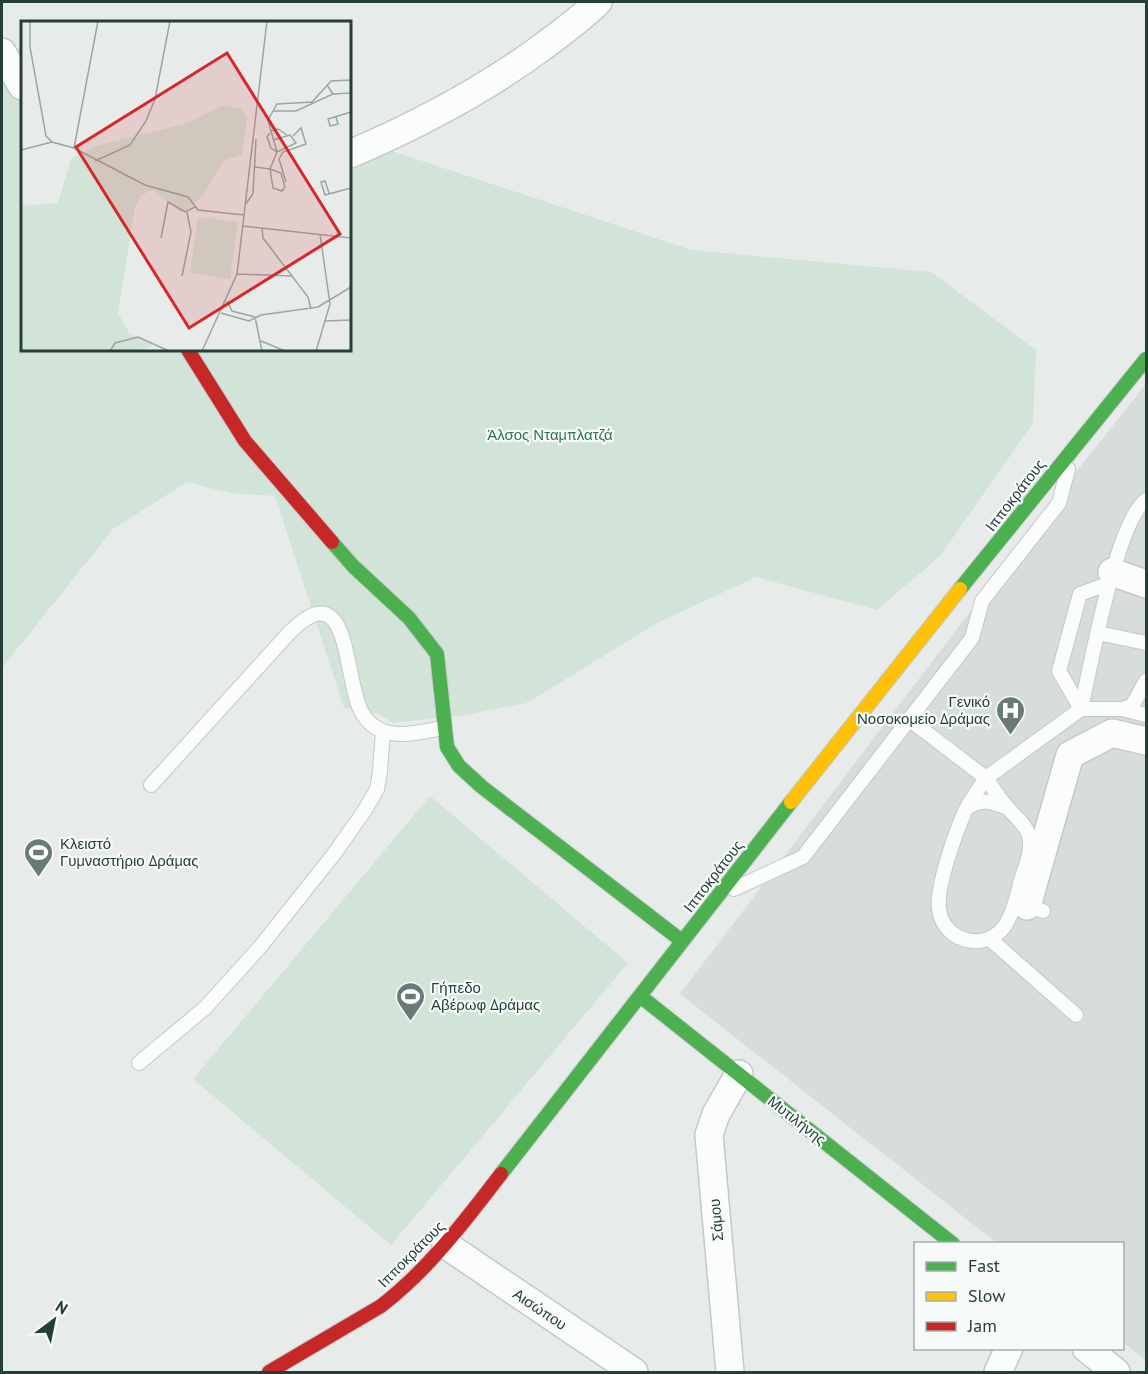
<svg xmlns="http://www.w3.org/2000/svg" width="1148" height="1374" font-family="'PT Sans',sans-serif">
  <rect width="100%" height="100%" fill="#e7ecea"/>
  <path fill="#d6ddda" d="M1146 384V1361L1123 1342 1122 1244 997 1243 680 994 1072 477Z"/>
  <path fill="#d2e3d8" d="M2 50 22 51V350H350V137L691 250 931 272 1036 350 1033 423 940 556 877 610 756 577 657 623 527 703 466 715 393 723 378 714 344 708 275 496 230 493 187 482 113 529 2 668Z
    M430 796 628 963 391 1245 193 1079Z"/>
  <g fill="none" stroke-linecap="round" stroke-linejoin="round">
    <defs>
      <path id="lane" d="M1110 583 1080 594 1059 671 1081 709H1122L1146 715
        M1098 633 1146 643
        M1122 709 1132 706 1146 681
        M910 720 986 778 1081 709C1090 669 1117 519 1146 500
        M986 778C993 788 999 798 1007 807 1015 817 1026 824 1029 836 1033 849 1025 868 1021 880 1017 896 1013 914 1004 927 984 953 943 941 939 909 936 887 956 831 966 809 972 798 979 788 986 778Z
        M151 785 289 633C352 569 343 680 362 713 367 721 375 728 383 731 401 738 425 731 443 728
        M968 807C983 798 992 802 1008 808
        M734 889 803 857 972 638 982 601 1059 503 1068 469
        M1023 904 1043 911
        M990 939 1076 1015
        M139 1063 205 1008 260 947 334 854 365 810 377 789 380 772 383 731"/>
      <path id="street" d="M2 52 22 86
        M350 154C418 125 481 92 541 48 560 34 581 19 598 2
        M1112 572 1146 584
        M1027 906 1070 755 1112 733 1146 741
        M446 1245 634 1372
        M1086 1348 1116 1372
        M730 1372 709 1135 716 1114 739 1074
        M998 1372 1009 1348"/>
      <path id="fast" d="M332 542 353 566 409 618 437 654 447 747 459 766 482 787 682 941
        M960 589 1146 359
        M640 996 953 1244
        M501 1174 791 802"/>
      <path id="slow" d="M791 802 960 589"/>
      <path id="jam" d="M188 350 245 441 332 542
        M269 1372 381 1306C429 1269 465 1221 501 1174"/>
    </defs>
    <use href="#lane" stroke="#c4c9c7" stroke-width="16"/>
    <use href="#street" stroke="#c4c9c7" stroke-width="30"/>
    <use href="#fast" stroke="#c3c9c7" stroke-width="16"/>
    <use href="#slow" stroke="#c3c9c7" stroke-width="16"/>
    <use href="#jam" stroke="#c3c9c7" stroke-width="16"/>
    <use href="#lane" stroke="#fbfcfc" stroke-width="14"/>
    <use href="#street" stroke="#fbfcfc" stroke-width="27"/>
    <use href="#fast" stroke="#4caf50" stroke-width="14"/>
    <use href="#slow" stroke="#ffc107" stroke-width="14"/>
    <use href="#jam" stroke="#c62828" stroke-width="14"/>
  </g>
  <defs>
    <symbol id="hospital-pin" viewBox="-11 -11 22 30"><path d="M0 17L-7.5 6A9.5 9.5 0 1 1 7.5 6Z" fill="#6a7b77" stroke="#f6faf8"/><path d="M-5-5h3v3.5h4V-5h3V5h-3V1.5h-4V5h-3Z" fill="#fff"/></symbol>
    <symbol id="stadium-pin" viewBox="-11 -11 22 30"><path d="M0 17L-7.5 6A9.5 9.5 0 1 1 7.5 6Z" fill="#6a7b77" stroke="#f6faf8"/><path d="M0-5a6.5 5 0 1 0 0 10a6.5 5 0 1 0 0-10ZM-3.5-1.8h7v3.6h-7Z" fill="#fff"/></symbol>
  </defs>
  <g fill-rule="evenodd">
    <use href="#hospital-pin" x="994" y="694" width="33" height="45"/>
    <use href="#stadium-pin" x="22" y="836" width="33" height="45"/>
    <use href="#stadium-pin" x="394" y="980" width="33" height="45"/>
  </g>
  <g text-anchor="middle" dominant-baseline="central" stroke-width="4.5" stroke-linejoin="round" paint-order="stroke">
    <g font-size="15" fill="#33724f" stroke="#f6faf8">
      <text x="550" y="434">Άλσος Νταμπλατζά</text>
    </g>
    <g font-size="15" fill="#263e39" stroke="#f6faf8">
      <text transform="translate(1015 495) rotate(-52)">Ιπποκράτους</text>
      <text transform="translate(713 876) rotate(-52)">Ιπποκράτους</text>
      <text transform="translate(797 1120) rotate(38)">Μυτιλήνης</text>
      <text transform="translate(716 1220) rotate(-95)">Σάμου</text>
      <text transform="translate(411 1254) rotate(-45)">Ιπποκράτους</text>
      <text transform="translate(540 1309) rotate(34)">Αισώπου</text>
    </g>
    <g font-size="15" fill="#263e39" stroke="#f6faf8" text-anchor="start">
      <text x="990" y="701" text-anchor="end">Γενικό<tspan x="990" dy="17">Νοσοκομείο Δράμας</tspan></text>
      <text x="60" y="843">Κλειστό<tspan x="60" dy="17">Γυμναστήριο Δράμας</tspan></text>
      <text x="431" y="987">Γήπεδο<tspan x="431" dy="17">Αβέρωφ Δράμας</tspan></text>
    </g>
  </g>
  <g transform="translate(21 21)">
    <rect width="330" height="330" fill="#e7ecea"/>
    <path d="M200 85 220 87 226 97 221 134 202 140 182 175 166 189 159 191 132 169 120 174 114 187 97 292 109 313 132 324 118 330H0V185L37 182 50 138 74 125 167 102ZM177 196 217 201 209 258 169 252Z" fill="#d2e3d8"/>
    <path fill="none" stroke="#9aa6a3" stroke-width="1.5" d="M9 0V26L25 115 31 121 53 127 124 164 167 176 177 189 223 194M312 73 330 72M252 90H275L312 73 306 64M315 96 317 103 309 105 307 98 330 91M249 110 257 108 266 114M249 112 246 116 250 127 256 131 275 122 269 114 252 119M53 127 77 0M0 129 31 121M74 140 109 124 125 100 134 78 149 0M234 146 249 148 256 131 247 99 256 83 291 81 310 60 330 59M249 148 260 152 264 166 261 170 252 167ZM265 161 258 138 262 131 285 123 280 107 272 115M308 172 304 160 300 161 304 174 330 167M224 184 232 173 235 118M221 205 330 217M241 207 242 217 287 276 290 288M140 217 147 181 164 191 174 186M216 253 271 255M161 255 170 211 166 191M206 280 211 290 234 296M200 292 228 300 240 294 297 286 330 266M234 296 241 330M304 300 330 299M240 320 264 330M89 330 94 322 117 316 148 330M181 330 216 253 246 0M295 330 309 283 299 213"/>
    <path fill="#d62828" fill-opacity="0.15" stroke="#d62828" stroke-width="3" d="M206 32 319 213 168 307 55 126Z"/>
    <rect width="330" height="330" fill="none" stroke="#263e39" stroke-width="3"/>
  </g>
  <rect width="1148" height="1374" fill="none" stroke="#263e39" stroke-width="6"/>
  <rect x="914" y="1242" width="210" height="108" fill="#f6faf8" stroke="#a3afac" stroke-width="1.5"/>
  <rect x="926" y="1262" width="30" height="9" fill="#4caf50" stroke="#a3afac" stroke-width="1.5"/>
  <text x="968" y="1272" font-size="18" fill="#263e39">Fast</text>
  <rect x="926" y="1292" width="30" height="9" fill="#ffc107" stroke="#a3afac" stroke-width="1.5"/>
  <text x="968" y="1302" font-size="18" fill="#263e39">Slow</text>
  <rect x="926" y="1322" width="30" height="9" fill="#c62828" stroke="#a3afac" stroke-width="1.5"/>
  <text x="968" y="1332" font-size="18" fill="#263e39">Jam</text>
  <g transform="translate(54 1320) rotate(32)" stroke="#f6faf8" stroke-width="4.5" paint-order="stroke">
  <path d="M0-4.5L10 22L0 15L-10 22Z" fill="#263e39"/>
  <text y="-9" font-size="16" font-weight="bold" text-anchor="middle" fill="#263e39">N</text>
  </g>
</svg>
